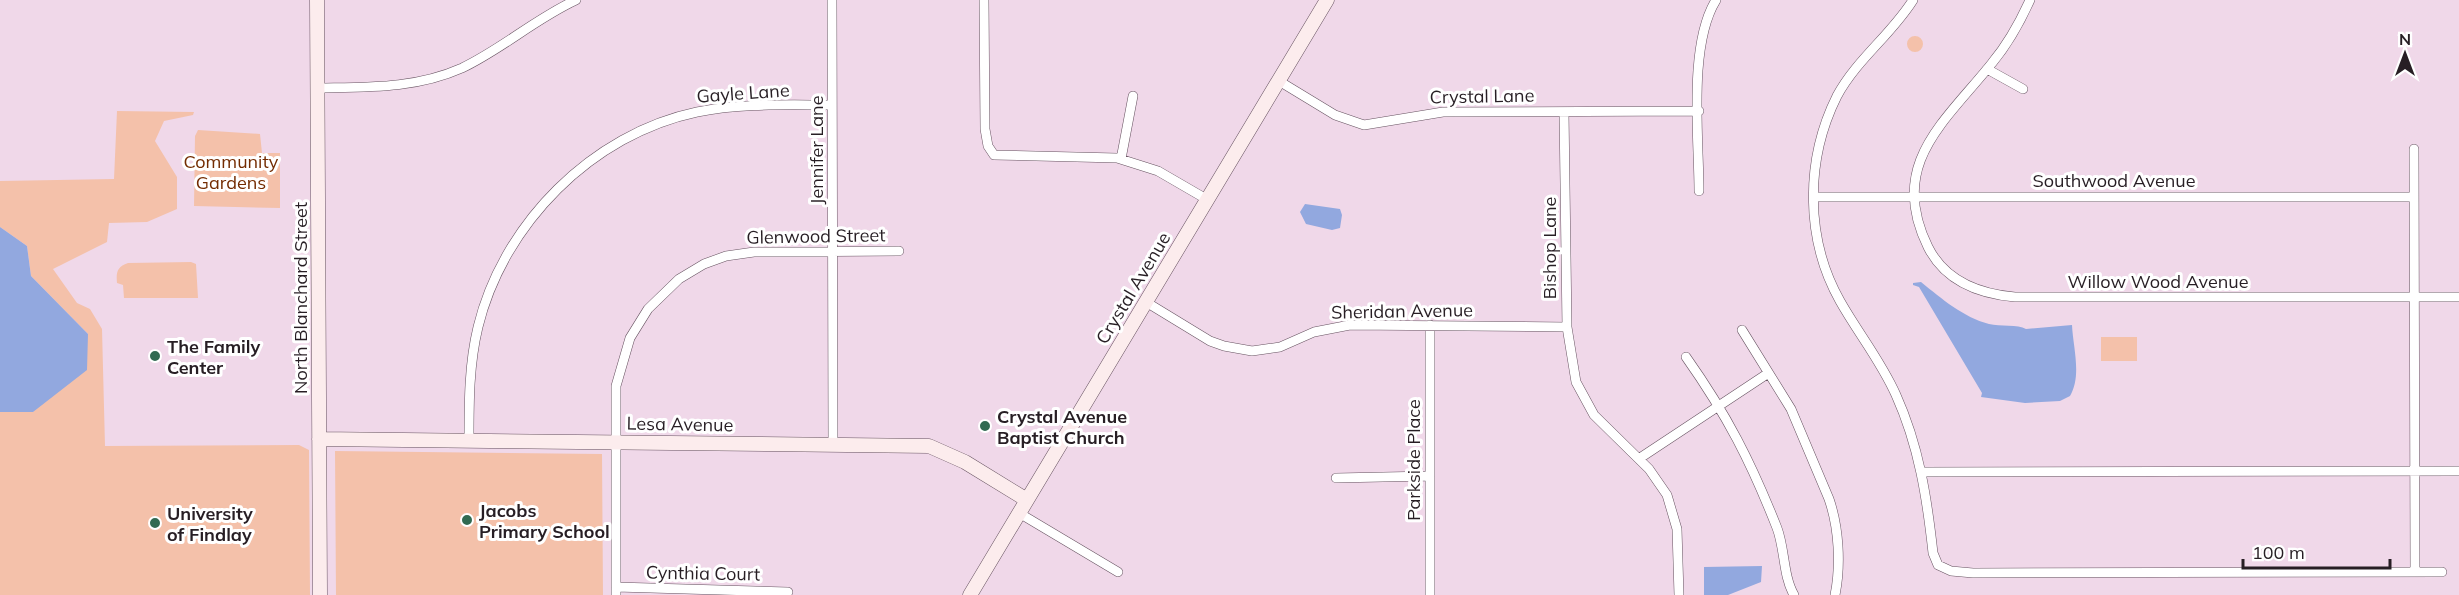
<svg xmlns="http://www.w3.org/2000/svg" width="2459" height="595" font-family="Mulish,sans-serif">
  <rect width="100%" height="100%" fill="#f0d8e9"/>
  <path fill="#f4c1aa" d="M1907 44a8 8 0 1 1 16 0a8 8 0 1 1-16 0Z
    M117 111 194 112 193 115 164 121 155 141 177 177V209L147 222 109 223 107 242 53 269 77 303 90 309 102 329 105 446 299 445 309 450 310 595H0V412H33L88 334 31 276 27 246 0 227V181L114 179Z
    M198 130 260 134 262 153H280V208L194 206 195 136Z
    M191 262 196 264 198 298H124L123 285 117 283C116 272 117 267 128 263Z
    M2101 337H2137V361H2101Z
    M335 451 602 454 603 595H336Z"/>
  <path fill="#92a8df" d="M1305 204 1340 209 1342 215 1340 228 1332 230 1306 224 1300 212Z
    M0 227 27 246 31 276 88 334 87 370 33 412H0Z
    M1921 282C1942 299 1963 317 1989 324 2000 327 2018 324 2026 329L2072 325C2073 347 2082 376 2070 396L2060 401 2025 403 1981 397 1982 393 1919 287 1913 285V283Z
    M1762 566 1761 582 1728 595H1704V567Z"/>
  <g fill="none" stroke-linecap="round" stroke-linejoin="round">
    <defs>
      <path id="street" d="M832 0 833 443
        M984 0 985 129 988 146 994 155 1117 158 1158 171 1208 200
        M1913 0C1891 35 1857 59 1837 96 1805 160 1805 239 1840 301 1858 333 1881 361 1896 395 1919 446 1927 498 1933 553L1938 565 1951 571 1973 573 2442 572
        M2030 0C2020 22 2008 44 1992 63 1945 122 1887 164 1928 247 1945 281 1980 294 2015 297H2459
        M1987 69 2023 89
        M1279 81 1335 115 1364 125 1443 112 1699 111
        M317 88C367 87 415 89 462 68 502 49 535 19 576 0
        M1564 112 1567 327 1576 382 1594 415 1649 469 1667 495 1677 529 1679 595
        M2414 149 2415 572
        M1121 159 1133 96
        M1699 191C1699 138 1688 45 1716 0
        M1814 197H2414
        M1146 302 1210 341 1224 346 1252 351 1280 347 1314 332 1350 325 1567 327
        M1742 330 1791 409 1829 499C1839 528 1841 565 1835 595
        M1686 357C1727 415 1751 462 1777 528 1785 549 1783 576 1794 595
        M469 439C469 402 469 364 478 327 503 224 592 134 697 112 741 103 787 105 832 105
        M1640 458 1767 374
        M1922 472 2459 471
        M1336 478 1430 476
        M1019 513 1118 572
        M616 587 788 592
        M616 595V386L630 338 648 309 679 279 704 264 726 256 754 252 899 251
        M1430 595V325"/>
      <path id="secondary" d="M317 0 320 595
        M319 439 929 446 965 462 1027 500
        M970 595 1327 0"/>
    </defs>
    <use href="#street" stroke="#665260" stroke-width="10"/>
    <use href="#secondary" stroke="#665260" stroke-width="15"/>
    <use href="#street" stroke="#fff" stroke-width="9"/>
    <use href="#secondary" stroke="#fceced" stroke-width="14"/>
  </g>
  <g fill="#316a52" stroke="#fff" stroke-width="2">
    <circle cx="155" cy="356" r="6"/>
    <circle cx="985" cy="426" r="6"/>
    <circle cx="467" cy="520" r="6"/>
    <circle cx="155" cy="523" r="6"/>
  </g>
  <g text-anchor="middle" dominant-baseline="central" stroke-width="6" stroke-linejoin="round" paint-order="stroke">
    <g font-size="18" fill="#271e24" stroke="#fff">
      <text transform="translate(743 93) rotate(-4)">Gayle Lane</text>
      <text transform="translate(1482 96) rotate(-1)">Crystal Lane</text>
      <text transform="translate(816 150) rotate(-90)">Jennifer Lane</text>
      <text x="2114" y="180">Southwood Avenue</text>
      <text transform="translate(816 236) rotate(-1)">Glenwood Street</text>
      <text transform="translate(1549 248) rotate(-90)">Bishop Lane</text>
      <text x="2158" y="281">Willow Wood Avenue</text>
      <text transform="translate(1133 288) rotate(-59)">Crystal Avenue</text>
      <text transform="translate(300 298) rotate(-90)">North Blanchard Street</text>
      <text transform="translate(1402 311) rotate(-1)">Sheridan Avenue</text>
      <text transform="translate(680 424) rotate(1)">Lesa Avenue</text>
      <text transform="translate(1413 460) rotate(-90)">Parkside Place</text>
      <text transform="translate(703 573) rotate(1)">Cynthia Court</text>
    </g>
    <g font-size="18" fill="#732b00" stroke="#fff">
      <text x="231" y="161">Community<tspan x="231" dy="21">Gardens</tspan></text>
    </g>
    <g font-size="18" font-weight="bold" fill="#271e24" stroke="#fff" text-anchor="start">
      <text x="167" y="346">The Family<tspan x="167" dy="21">Center</tspan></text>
      <text x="997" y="416">Crystal Avenue<tspan x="997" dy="21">Baptist Church</tspan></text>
      <text x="479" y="510">Jacobs<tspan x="479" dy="21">Primary School</tspan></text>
      <text x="167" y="513">University<tspan x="167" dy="21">of Findlay</tspan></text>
    </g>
  </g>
  <g transform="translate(2405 54)" stroke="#ffffff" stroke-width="4.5" paint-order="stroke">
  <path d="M0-4.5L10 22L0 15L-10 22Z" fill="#271e24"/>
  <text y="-9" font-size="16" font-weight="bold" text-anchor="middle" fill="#271e24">N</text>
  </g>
  <path d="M2243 559v9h147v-9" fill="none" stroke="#271e24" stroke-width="3"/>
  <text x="2252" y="559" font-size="18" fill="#271e24" stroke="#ffffff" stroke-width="4.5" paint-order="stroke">100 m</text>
</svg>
